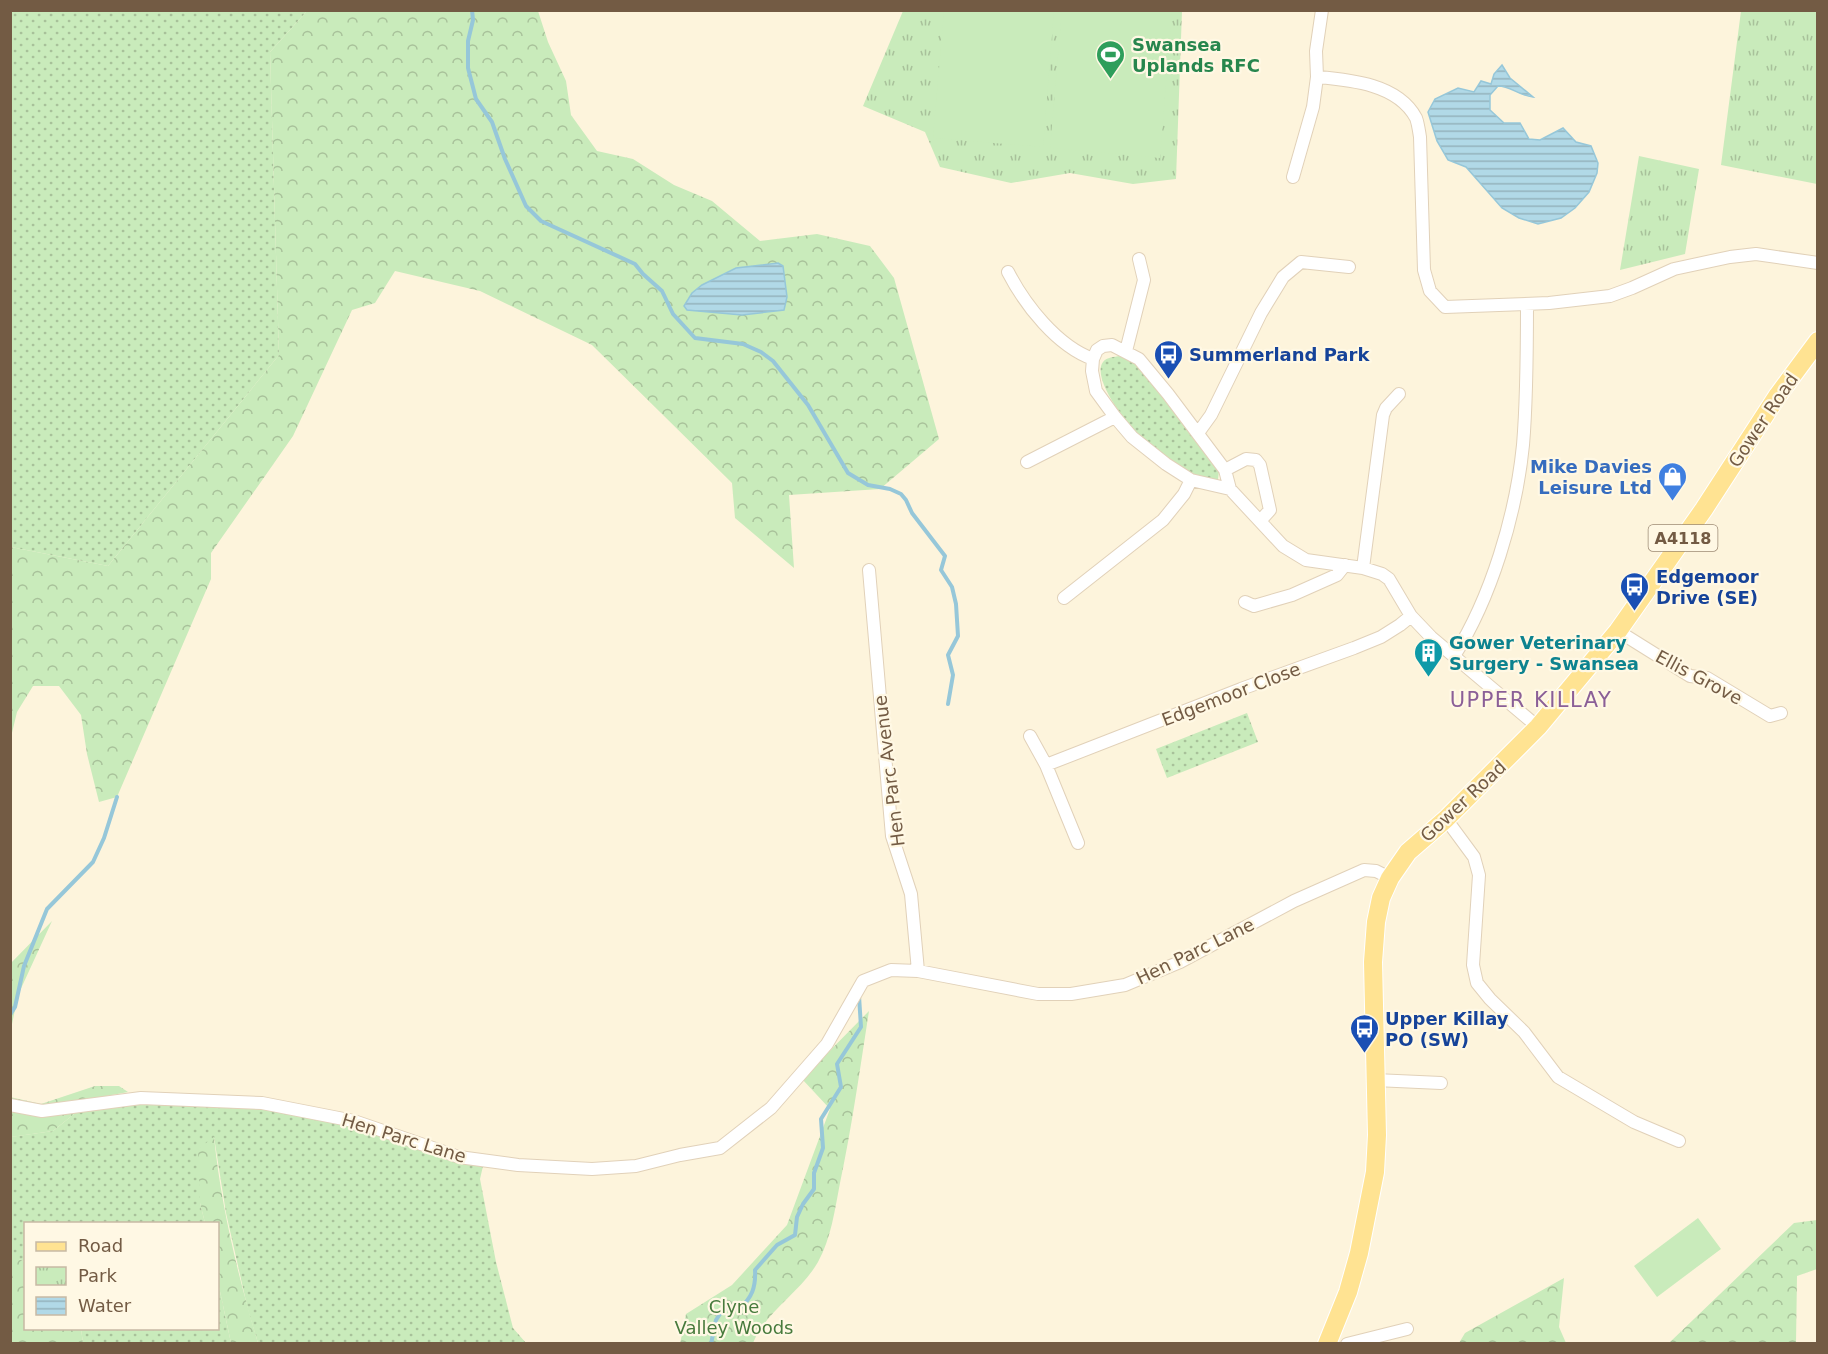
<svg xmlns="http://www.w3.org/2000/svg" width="1828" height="1354" font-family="'DejaVu Sans',sans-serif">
  <defs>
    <pattern id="grass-dots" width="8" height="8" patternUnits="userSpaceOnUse" patternTransform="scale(1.5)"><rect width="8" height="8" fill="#c9ebbb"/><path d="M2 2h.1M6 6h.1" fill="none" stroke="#a8c19a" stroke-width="1.8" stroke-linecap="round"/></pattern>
    <pattern id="forest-crowns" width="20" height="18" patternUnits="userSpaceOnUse" patternTransform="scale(1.5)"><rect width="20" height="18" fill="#c9ebbb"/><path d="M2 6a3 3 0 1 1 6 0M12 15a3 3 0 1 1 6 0" fill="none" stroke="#a8c19a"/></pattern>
    <pattern id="park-tufts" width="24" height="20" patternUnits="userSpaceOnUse" patternTransform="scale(1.5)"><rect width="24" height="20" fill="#c9ebbb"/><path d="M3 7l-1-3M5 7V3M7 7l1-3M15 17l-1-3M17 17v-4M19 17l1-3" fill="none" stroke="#a8c19a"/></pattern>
    <pattern id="water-rules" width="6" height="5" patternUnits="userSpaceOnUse" patternTransform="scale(1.5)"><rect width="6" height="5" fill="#b1d9e7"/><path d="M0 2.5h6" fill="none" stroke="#94b3bd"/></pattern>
  </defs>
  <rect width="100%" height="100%" fill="#fdf4dc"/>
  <path fill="url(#grass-dots)" d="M10 11H307L270 52 279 355 108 566 11 547Z
    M1120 356 1132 361 1144 373 1219 471 1218 479 1216 480C1208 479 1200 478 1193 475 1179 469 1159 453 1147 443 1133 432 1090 380 1103 362 1107 357 1114 357 1120 356Z
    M1247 713 1258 742 1167 778 1156 749Z
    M163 1103C203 1104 243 1104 283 1111 350 1124 417 1146 483 1166L480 1179 496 1262 513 1328 526 1343H258L248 1310 226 1213 214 1137 200 1203 205 1223 26 1224 25 1262 19 1259H11L10 1137 53 1131 79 1110Z
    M218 1282 231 1343H83L81 1329 218 1328Z"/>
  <path fill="url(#forest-crowns)" d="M307 11H538L548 42 566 81 571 115 597 151 633 159 674 185 712 201 760 241 817 234 870 246 894 278 939 439 880 489 789 495 794 568 735 518 732 483 592 345 480 291 395 271 375 303 352 310 293 436 211 553V579L117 797 99 802 87 754 81 715 59 686H33L17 712 11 737V547L108 566 279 355 270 52Z
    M52 921 18 995 11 1029V963Z
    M869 1011C860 1069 852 1126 840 1183 835 1209 831 1239 818 1262 801 1292 766 1311 753 1343L680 1344 686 1314 732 1285 787 1225 830 1109 802 1079Z
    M95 1086H119L128 1092 85 1100 79 1110 53 1131 11 1137 10 1097 41 1104Z
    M214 1137C221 1206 238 1276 258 1343H231L218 1282V1224L205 1223 200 1203 198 1149Z
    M1817 1220V1269L1797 1276 1796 1343H1669L1794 1223Z
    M10 1259H19L25 1262 26 1328 81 1329 83 1343H11Z
    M1564 1278 1559 1327 1566 1343H1459L1465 1333Z"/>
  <path fill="url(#park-tufts)" d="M903 11H1182L1176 179 1133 184 1070 173 1011 183 940 167 925 132 863 106Z
    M1741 11H1817V184L1721 165Z
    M1639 156 1699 169 1685 254 1620 270Z"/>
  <path fill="#c9ebbb" d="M944 11H1054L1043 147 933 138Z
    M1062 11H1172L1160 158 1050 148Z
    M1698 1218 1721 1249 1657 1297 1634 1266Z"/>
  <path fill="url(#water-rules)" stroke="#96c7d9" stroke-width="1.5" d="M1502 65 1510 78 1533 97C1517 95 1511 86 1498 86L1490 95V110L1504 123H1520L1529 139 1540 140 1563 128 1576 142 1591 146 1598 163 1597 173 1589 192 1575 208 1561 218 1538 224 1519 218 1502 208 1466 167 1448 160 1437 141 1428 112 1435 99 1458 88 1474 92 1481 81 1491 84 1494 74Z
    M778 263 783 266 787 297 784 310 742 315 687 310 684 306 692 293 702 285 736 268Z"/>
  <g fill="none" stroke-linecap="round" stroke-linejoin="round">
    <path stroke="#96c7d9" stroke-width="4" d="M472 10 473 20 468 41V68L476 99 492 122 505 159 526 206 541 221 635 264 643 274 662 291 673 314 695 338 743 344 761 352 773 361 808 405 848 473 868 485 890 489 901 494 906 500 912 513 945 556 941 570 952 587 956 604 958 636 948 655 953 675 948 704
      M10 1015 15 1007 24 966 47 909 93 862 104 838 117 797
      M711 1344 716 1320 724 1308 739 1309C752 1298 756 1287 755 1270L777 1245 795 1235 797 1217 803 1204 814 1189V1173L823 1148 821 1119 841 1087 837 1064 861 1027 859 996"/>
    <defs>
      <path id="minor" d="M1317 77C1351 80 1398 84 1416 118 1418 123 1419 131 1420 137L1424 270 1430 291 1445 307 1549 303 1610 296 1632 288 1674 269 1730 257 1756 254 1818 263
        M1293 177 1313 107 1317 77 1316 51 1322 10
        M1008 272C1025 305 1057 346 1093 359
        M1126 351 1144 280 1139 259
        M1198 433 1211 415 1261 313 1283 277 1301 262 1349 267
        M1027 462 1115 417
        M1225 470 1246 459 1256 460 1260 465 1270 510 1260 521
        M1230 489 1191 480 1166 464 1132 437 1115 417 1096 391 1092 371 1093 359 1097 350 1103 346 1112 345 1139 359 1168 394 1225 470 1230 489 1283 546 1306 560 1363 568 1382 574 1389 579 1411 616 1431 637 1538 727
        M1363 568 1383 415 1386 408 1399 394
        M869 570 892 836 911 894 918 971
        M1064 598 1163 520 1184 494 1191 480
        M1245 602 1254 606 1292 595 1337 575 1345 565
        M1618 631 1690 676 1707 678 1770 716 1781 713
        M1454 656C1491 598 1516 515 1523 445 1527 398 1527 351 1527 304
        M1030 736 1046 765 1078 843
        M1046 765 1241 689 1354 648 1381 637 1400 625 1411 616
        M1446 819 1474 857 1479 875 1473 965 1477 983 1490 999 1524 1032 1558 1077 1634 1122 1679 1141
        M1375 1080 1441 1083
        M10 1105 42 1111 141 1098 262 1103 354 1121 459 1157 518 1165 592 1169 636 1166 680 1155 720 1148 771 1108 827 1044 863 981 891 970 918 971 1038 994H1071L1125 985 1180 962 1294 901 1364 870 1376 871 1390 878
        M1347 1344 1407 1329"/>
      <path id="primary" d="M1327 1344 1348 1292 1359 1253 1375 1172 1377 1135 1373 962 1376 922 1381 898 1390 878 1408 852 1446 819 1538 727 1618 631 1704 509 1778 395 1818 341"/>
    </defs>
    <use href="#minor" stroke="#e1d1b9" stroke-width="14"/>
    <use href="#primary" stroke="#fff" stroke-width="20"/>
    <use href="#minor" stroke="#fff" stroke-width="12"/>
    <use href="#primary" stroke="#ffe392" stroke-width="18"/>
  </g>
  <defs>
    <symbol id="stadium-pin" viewBox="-11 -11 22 30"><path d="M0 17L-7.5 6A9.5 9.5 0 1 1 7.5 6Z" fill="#2e9e5b" stroke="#fff8e4"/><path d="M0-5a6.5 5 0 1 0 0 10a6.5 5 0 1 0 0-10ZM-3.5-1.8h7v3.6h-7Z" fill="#fff"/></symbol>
    <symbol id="bus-pin" viewBox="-11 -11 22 30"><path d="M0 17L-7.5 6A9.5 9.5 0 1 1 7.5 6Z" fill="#1a4fb4" stroke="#fff8e4"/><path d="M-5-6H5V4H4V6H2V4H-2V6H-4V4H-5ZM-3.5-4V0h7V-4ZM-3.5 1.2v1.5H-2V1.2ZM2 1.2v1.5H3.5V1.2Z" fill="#fff"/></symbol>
    <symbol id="shop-pin" viewBox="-11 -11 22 30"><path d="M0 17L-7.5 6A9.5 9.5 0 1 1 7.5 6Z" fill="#3f7fe0" stroke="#fff8e4"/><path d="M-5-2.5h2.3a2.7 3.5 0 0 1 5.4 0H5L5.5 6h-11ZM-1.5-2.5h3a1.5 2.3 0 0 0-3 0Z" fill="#fff"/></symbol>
    <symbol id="building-pin" viewBox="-11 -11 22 30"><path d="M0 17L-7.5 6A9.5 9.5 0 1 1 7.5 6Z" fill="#0f9aa8" stroke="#fff8e4"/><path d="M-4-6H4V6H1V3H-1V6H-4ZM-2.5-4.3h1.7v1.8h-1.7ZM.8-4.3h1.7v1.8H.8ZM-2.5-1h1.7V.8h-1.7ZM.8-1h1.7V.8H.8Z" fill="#fff"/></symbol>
  </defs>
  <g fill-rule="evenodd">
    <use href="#stadium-pin" x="1094" y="38" width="33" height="45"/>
    <use href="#bus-pin" x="1152" y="338" width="33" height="45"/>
    <use href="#shop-pin" x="1656" y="460" width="33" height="45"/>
    <use href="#bus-pin" x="1618" y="570" width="33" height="45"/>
    <use href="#building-pin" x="1412" y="636" width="33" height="45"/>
    <use href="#bus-pin" x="1348" y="1012" width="33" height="45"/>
  </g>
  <g text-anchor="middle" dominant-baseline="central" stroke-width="4.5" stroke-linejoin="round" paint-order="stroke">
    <rect fill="#fff8e4" stroke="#9d8a74" stroke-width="1.5" x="1648.5" y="525" width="69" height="26" rx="4.5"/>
    <g font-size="16" font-weight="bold" fill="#735b44">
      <text x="1683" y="538">A4118</text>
    </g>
    <g font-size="18" font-weight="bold" fill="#27864d" stroke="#fff8e4" text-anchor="start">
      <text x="1132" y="44">Swansea<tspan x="1132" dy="21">Uplands RFC</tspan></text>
    </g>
    <g font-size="18" font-weight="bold" fill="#164399" stroke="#fff8e4" text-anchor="start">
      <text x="1189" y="354">Summerland Park</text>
      <text x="1656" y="576">Edgemoor<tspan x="1656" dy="21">Drive (SE)</tspan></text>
      <text x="1385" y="1018">Upper Killay<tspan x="1385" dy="21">PO (SW)</tspan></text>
    </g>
    <g font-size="18" fill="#735b44" stroke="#fff8e4">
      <text transform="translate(1763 420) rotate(-56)">Gower Road</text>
      <text transform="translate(1699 677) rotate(28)">Ellis Grove</text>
      <text transform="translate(1231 694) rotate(-21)">Edgemoor Close</text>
      <text transform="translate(889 771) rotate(-97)">Hen Parc Avenue</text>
      <text transform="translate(1463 801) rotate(-43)">Gower Road</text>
      <text transform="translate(1195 951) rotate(-26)">Hen Parc Lane</text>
      <text transform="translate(404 1138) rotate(17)">Hen Parc Lane</text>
    </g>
    <g font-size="18" font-weight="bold" fill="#366cbe" stroke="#fff8e4" text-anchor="end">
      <text x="1652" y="466">Mike Davies<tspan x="1652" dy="21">Leisure Ltd</tspan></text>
    </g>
    <g font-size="18" font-weight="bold" fill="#0d838f" stroke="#fff8e4" text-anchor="start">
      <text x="1449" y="642">Gower Veterinary<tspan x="1449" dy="21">Surgery - Swansea</tspan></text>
    </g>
    <g font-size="18" fill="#477a3c" stroke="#fff8e4">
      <text x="734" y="1306">Clyne<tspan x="734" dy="21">Valley Woods</tspan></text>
    </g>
    <g font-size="21" letter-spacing="1.5" fill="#8b5f97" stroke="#fff8e4">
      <text x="1531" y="700">UPPER KILLAY</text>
    </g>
  </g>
  <rect width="1828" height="1354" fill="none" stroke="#735b44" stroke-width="24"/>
  <rect x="24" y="1222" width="195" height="108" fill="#fff8e4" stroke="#c7b9a4" stroke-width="1.5"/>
  <rect x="36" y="1242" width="30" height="9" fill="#ffe392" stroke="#c7b9a4" stroke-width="1.5"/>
  <text x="78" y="1252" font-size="18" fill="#735b44">Road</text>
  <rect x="36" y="1267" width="30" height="18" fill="url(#park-tufts)" stroke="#c7b9a4" stroke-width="1.5"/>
  <text x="78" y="1282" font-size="18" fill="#735b44">Park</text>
  <rect x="36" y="1297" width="30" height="18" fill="url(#water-rules)" stroke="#c7b9a4" stroke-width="1.5"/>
  <text x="78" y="1312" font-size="18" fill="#735b44">Water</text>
</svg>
